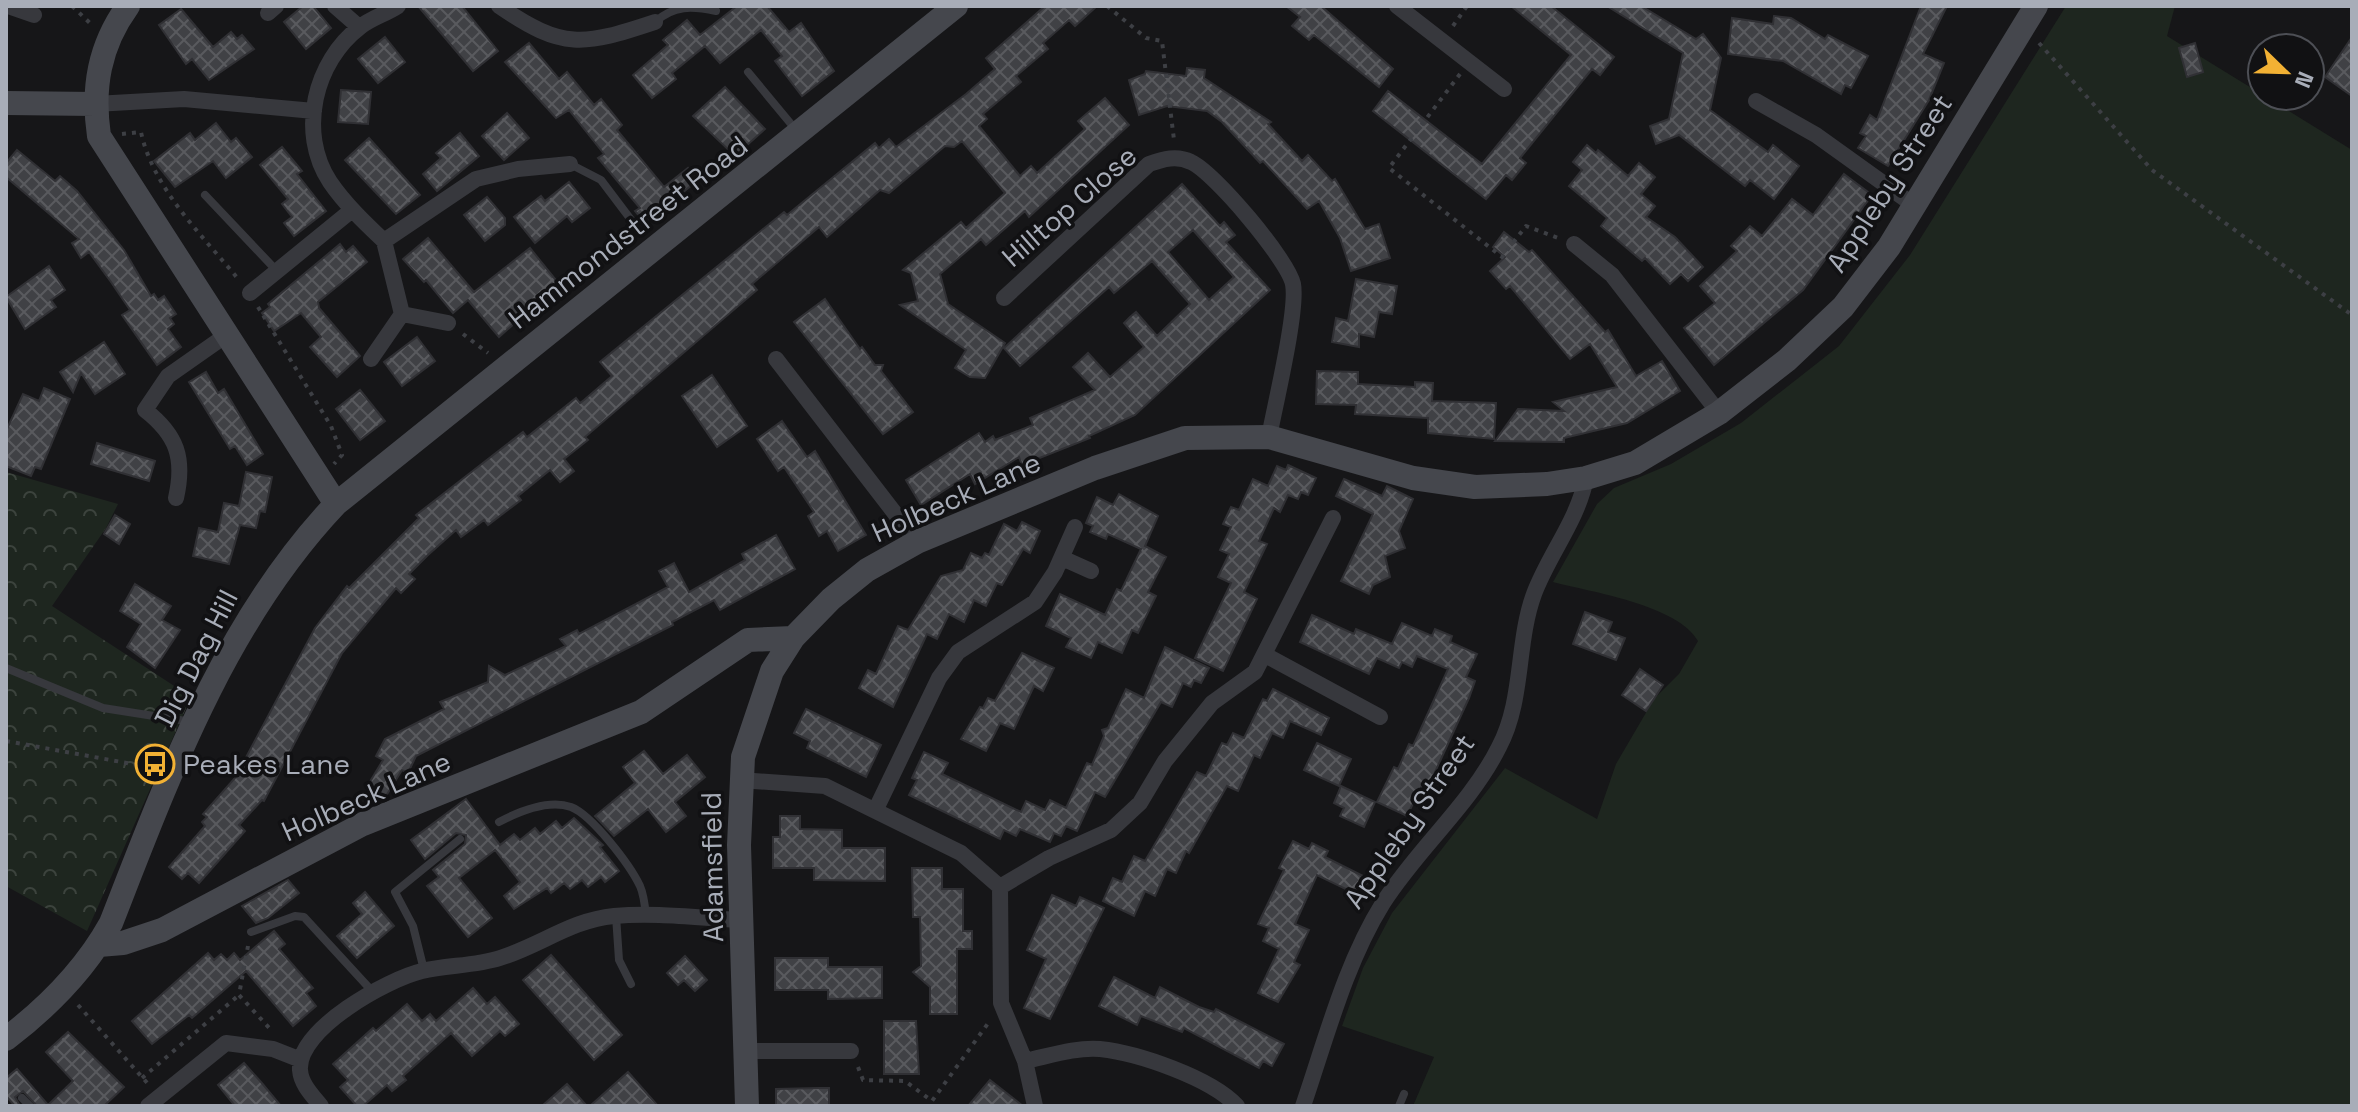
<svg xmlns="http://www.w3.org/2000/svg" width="2358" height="1112" font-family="'Space Grotesk',sans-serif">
  <defs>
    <pattern id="forest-crowns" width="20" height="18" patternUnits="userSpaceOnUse" patternTransform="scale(2)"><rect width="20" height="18" fill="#1e261f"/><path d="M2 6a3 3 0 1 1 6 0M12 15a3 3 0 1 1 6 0" fill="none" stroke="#3c433d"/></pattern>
    <pattern id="building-cross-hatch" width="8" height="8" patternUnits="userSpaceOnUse" patternTransform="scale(2)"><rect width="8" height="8" fill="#404145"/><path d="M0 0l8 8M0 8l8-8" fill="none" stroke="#595a5e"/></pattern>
  </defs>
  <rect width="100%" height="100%" fill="#161618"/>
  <path fill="#1e261f" d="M2066 6H2175L2167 36 2352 150V1106H1413L1434 1057 1342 1026 1363 968 1392 913 1505 768 1597 819 1616 764 1654 699 1679 674 1698 641C1678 605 1591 592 1553 582L1597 504 1614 488 1671 464 1741 423 1839 346 1910 255Z"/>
  <path fill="url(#forest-crowns)" d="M6 472 118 504 106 528 52 606 191 697 87 931 6 886Z"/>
  <path fill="url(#building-cross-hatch)" stroke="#303034" stroke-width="2" fill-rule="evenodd" d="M303 6H313L331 28 306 49 284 22Z
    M418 6H462L498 51 473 71Z
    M737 6H767L789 32 801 23 834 71 802 96 775 61 782 56 761 30 720 63 705 46 672 73 676 79 652 98 633 75 668 45 663 40 687 20 700 35Z
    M1045 6H1097L1075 26 1069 20 1043 43 1048 49 1016 76 1021 82 983 114 987 119 979 126 1020 176 1031 166 1037 173 1085 129 1078 121 1105 98 1129 125 1029 217 1025 211 986 245 981 239 940 274 948 304 1005 343 985 378 970 377 955 368 966 350 900 305 918 301 911 273 903 270 961 222 966 228 1005 193 962 141 954 147 945 146 889 193 880 190 827 237 819 227 752 284 757 290 585 437 588 440 564 459 574 471 560 482 550 470 518 496 521 500 488 525 484 520 461 537 456 530 428 555 409 574 415 579 401 593 396 588 342 653 264 801 262 800 239 825 245 831 199 883 188 873 182 879 169 867 205 826 202 822 207 817 203 814 235 778 315 628 347 586 349 588 419 518 416 515 523 432 527 437 576 398 580 403 584 400 612 376 600 362 784 212 787 215 875 143 879 148 889 139 896 147 966 94 995 69 986 58Z
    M1286 6H1321L1393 69 1379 87 1314 35 1309 40 1292 26 1300 17Z
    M1511 6H1551L1614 57 1600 75 1592 69 1520 158 1526 163 1512 180 1506 175 1486 199 1373 111 1388 91 1482 164 1571 55Z
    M1607 6H1641L1696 39 1703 34 1721 58 1710 110 1768 152 1773 145 1799 166 1774 199 1750 180 1745 186 1679 135 1656 144 1650 126 1669 119 1683 53Z
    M1921 6H1947L1923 54 1944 63 1929 100 1888 166 1858 148 1866 136 1860 133 1870 115 1877 120Z
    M181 9 213 47 231 32 237 39 242 35 254 49 209 80 192 59 186 64 159 25Z
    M1774 16 1791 18 1825 39 1828 35 1868 56 1851 88 1845 85 1841 94 1783 61 1728 54 1732 18 1773 24Z
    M385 37 405 62 378 83 358 59Z
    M2352 37V96L2325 77Z
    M529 43 559 79 567 72 594 105 601 99 622 125 617 130 664 187 688 168 698 180 645 223 635 211 640 208 598 158 604 154 569 110 556 118 505 62Z
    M2195 43 2203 72 2187 77 2179 48Z
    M1187 68 1205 70 1204 78 1271 122 1268 124 1302 161 1308 155 1332 181 1335 179 1365 229 1379 224 1390 258 1351 271 1340 238 1319 201 1307 209 1263 161 1260 163 1222 122 1207 111 1167 106 1139 115 1129 80 1145 74 1146 71 1186 76Z
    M725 87 765 129 735 156 693 116Z
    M341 90 371 92 368 124 338 122Z
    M507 113 529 138 504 160 482 136Z
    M216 123 231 142 236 138 252 157 226 178 213 161 175 187 154 161 190 133 195 140Z
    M460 133 479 156 437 191 423 174 441 158 436 153Z
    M369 138 420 195 396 214 345 160Z
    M1587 145 1596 153 1598 150 1628 176 1639 163 1655 177 1641 194 1655 206 1646 217 1675 237 1703 267 1688 281 1681 274 1670 284 1645 258 1642 261 1601 226 1607 218 1569 186 1582 170 1573 162Z
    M282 147 302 171 297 174 326 211 294 236 284 223 292 217 282 204 288 199 260 165Z
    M17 150 55 181 60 176 77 191 124 250 151 296 154 294 158 300 164 296 176 314 170 318 174 324 168 329 181 347 157 365 122 315 130 310 111 282 89 252 81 258 72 243 79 239 6 177V163Z
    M1844 174 1872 195 1803 290 1714 365 1684 328 1715 303 1700 286 1737 251 1731 246 1750 226 1762 236 1792 199 1813 215Z
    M569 182 590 208 572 222 567 216 535 243 514 217 541 196 545 201Z
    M1182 184 1220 226 1224 222 1235 235 1226 242 1270 290 1135 415 1089 436 1090 438 1022 465 1019 457 975 484 970 474 921 505 906 480 979 433 985 442 993 436 995 440 1033 425 1030 418 1095 390 1073 367 1088 353 1110 377 1144 347 1124 323 1130 317 1136 312 1157 336 1190 304 1152 261 1114 293 1109 287 1020 366 1004 348ZM1193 230 1234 277 1209 300 1168 252Z
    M487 197 505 218V225L485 241 464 215Z
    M1504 232 1529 252 1532 250 1605 332 1608 330 1636 376 1662 361 1680 391 1627 423 1564 438V442L1495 441 1518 409 1564 411 1553 402 1617 387 1590 344 1570 359 1510 286 1506 289 1490 271 1505 257 1493 247Z
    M428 238 474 292 530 248 559 284 499 337 468 300 453 313 426 280 424 282 403 259Z
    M340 244 346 252 353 246 367 262 318 302 319 308 360 356 337 377 310 347 321 337 301 313 274 331 262 313 270 307 268 304Z
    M49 266 65 290 51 300 56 307 25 329 6 297Z
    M1356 279 1397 286 1392 314 1379 312 1374 337 1359 334V347L1332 342 1336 318 1348 321Z
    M825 299 860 349 862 347 875 365H883L881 371 913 412 883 434 794 322Z
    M417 337 435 361 402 386 384 362Z
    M104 342 125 374 95 394 81 373 73 392 60 372Z
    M1317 371 1358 372V384L1415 387V382L1433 383 1432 401 1496 403 1494 439 1428 433V418L1355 414 1356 405 1316 404Z
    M206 372 218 393 224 389 263 454 247 465 235 446 230 449 189 382Z
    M712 375 747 426 717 447 682 396Z
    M44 388 70 399 41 469 35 467 31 476 6 466V431L23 394 39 401Z
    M360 390 385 421 360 440 336 409Z
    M782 421 807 457 815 451 866 535 838 551 827 531 819 536 808 516 814 512 784 467 778 471 757 439Z
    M97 443 155 461 149 481 91 464Z
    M1288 465 1316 478 1308 495 1301 492 1298 499 1288 495 1280 512 1274 508 1259 541 1267 544 1244 592 1257 599 1223 671 1195 658 1231 583 1218 577 1229 554 1220 550 1231 527 1223 524 1231 507 1239 510 1253 479 1268 486 1277 466 1286 470Z
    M246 472 272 477 265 512 260 511 256 528 240 525 229 564 193 556 199 528 218 532 224 503 239 506Z
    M1344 479 1382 496 1387 486 1413 499 1399 531 1405 548 1385 556 1390 577 1373 585 1369 594 1341 581 1373 514 1336 496Z
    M1119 494 1158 516 1145 546 1166 557 1148 592 1156 596 1138 633 1132 630 1122 653 1098 642 1091 658 1066 647 1071 638 1046 626 1060 594 1105 615 1117 589 1121 591 1141 549 1108 534 1106 539 1090 532 1093 526 1086 523 1097 497 1113 505Z
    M115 515 130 524 119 544 104 534Z
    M1022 522 1040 531 1030 553 1023 549 1002 585 997 583 986 606 974 600 964 622 949 614 937 639 927 634 893 707 859 688 868 670 876 674 898 626 908 630 941 576 963 570 971 553 982 558 985 553 989 555 1004 524 1017 531Z
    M776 535 795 569 720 610 714 600 672 622 673 625 416 756 408 773 402 770 386 796 368 785 383 760 376 756 385 739 444 709 440 702 488 682 489 666 505 675 566 646 560 639 577 630 579 634 668 587 659 571 674 563 689 592 745 560 742 554Z
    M135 584 171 606 162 620 180 630 155 668 127 647 141 624 120 611Z
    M1585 612 1612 622 1608 632 1625 638 1616 660 1573 644Z
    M1312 615 1354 634 1356 629 1392 644 1402 623 1432 636 1435 629 1452 636 1450 642 1477 654 1466 677 1475 681 1469 698 1430 783 1424 781 1407 816 1377 802 1394 767 1398 769 1409 744 1413 746 1448 669 1417 656 1412 667 1402 662 1399 668 1377 658 1369 674 1300 642Z
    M1165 647 1209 668 1201 683 1194 680 1191 687 1183 683 1172 707 1161 702 1105 797 1095 792 1077 831 1066 826 1061 836 1054 833 1050 842 1020 829 1016 836 1004 830 1000 839 909 795 917 780 912 778 924 752 948 763 942 774 1021 812 1026 801 1045 810 1050 800 1066 808 1087 763 1092 765 1104 736 1102 730 1108 728 1126 689 1144 698Z
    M1022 653 1054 668 1043 691 1034 686 1014 729 1000 723 986 751 961 739 980 707 983 708 988 698 995 701Z
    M1640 669 1663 685 1646 711 1622 695Z
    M1273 689 1329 718 1321 735 1290 721 1283 738 1272 733 1260 758 1254 755 1238 791 1227 786 1189 853 1186 851 1176 873 1167 869 1155 896 1145 891 1134 916 1103 901 1113 878 1122 882 1134 856 1145 861 1197 772 1206 776 1222 743 1227 745 1233 733 1244 738 1263 699 1267 701Z
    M806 709 881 745 866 777 807 748 810 741 794 733Z
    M1317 743 1351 759 1339 786 1304 770Z
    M644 751 663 774 687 755 705 777 675 802 686 816 666 832 648 809 614 836 595 816 635 783 623 767Z
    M1341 786 1375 802 1364 827 1340 816 1344 808 1334 803Z
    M466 799 500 845 514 834 520 840 535 828 540 834 556 821 562 828 574 818 603 845 600 847 619 871 605 882 601 877 588 887 582 880 570 889 564 883 551 893 547 888 514 909 504 896 520 882 495 850 459 878 492 918 468 937 427 886 439 877 433 870 465 844 466 835 456 833 425 859 411 840Z
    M780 816H800V829L842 830V848H885V881L814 880V868H773V837H780Z
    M1293 841 1309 849 1312 843 1328 851 1325 857 1369 879 1360 896 1317 875 1295 924 1309 930 1294 962 1300 965 1278 1002 1258 993 1279 949 1263 941 1269 928 1258 924 1284 870 1279 868Z
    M912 868H942V889H963V931H972V949H957V1014H930V987L913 972 921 966 920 917H913Z
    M288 880 299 893 268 918 256 923 242 906Z
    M365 892 394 926 357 958 337 936 362 914 353 903Z
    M1052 895 1076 906 1080 897 1104 908 1050 1019 1024 1008 1046 959 1027 950Z
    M274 931 285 944 279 949 313 988 306 993 316 1006 293 1026 246 971 192 1018 189 1015 152 1044 132 1021 208 953 214 960 221 954 227 960 234 953 240 960Z
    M551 955 622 1035 594 1060 523 980Z
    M685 956 707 980 695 991 684 980 678 985 667 973Z
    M775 958H828V967H882V998L828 999V990H775Z
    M1114 977 1155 998 1160 987 1199 1007 1214 1012 1216 1009 1284 1044 1272 1066 1263 1061 1259 1068 1184 1028 1182 1032 1141 1016 1137 1025 1099 1006Z
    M473 988 487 1004 495 997 519 1024 505 1036 500 1031 472 1056 451 1033 403 1076 406 1080 392 1091 387 1085 363 1106H357L340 1087 348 1080 333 1064 373 1028 376 1031 407 1004 422 1021 430 1014 436 1021Z
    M884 1021H916L919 1074H884Z
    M68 1032 124 1087 104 1106H37L23 1091 15 1097 20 1106H15L6 1096V1078L17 1069 48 1105 73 1081 46 1052Z
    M244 1063 261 1082 281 1106H235L218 1085Z
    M628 1072 658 1106H590Z
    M990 1080 1023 1106H968Z
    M567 1084 587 1106H542Z
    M819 1088H829V1106H776V1089Z"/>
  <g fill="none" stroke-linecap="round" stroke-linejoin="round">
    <path stroke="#3d3f44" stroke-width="4" stroke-dasharray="4 6" stroke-linecap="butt" d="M72 6 93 26
      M1107 6 1146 38 1162 41 1174 140
      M1453 26 1467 6
      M2039 43 2152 170 2352 315
      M1460 74 1389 168 1502 257 1526 226 1558 238
      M122 134 141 132C153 189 203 236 239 280
      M258 307 331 426 342 455 334 464
      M463 334 488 353
      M6 741 149 767
      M248 946 239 995 272 1031
      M78 1005 149 1085
      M858 1067 863 1080 905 1081 932 1101 989 1022
      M142 1078 239 995"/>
    <path stroke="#37383d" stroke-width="8" d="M655 22C674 5 692 6 716 11
      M748 72 796 130
      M570 164 601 180 635 225
      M205 195 276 270
      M6 668 103 708 192 722
      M499 822C518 812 548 799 571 807 592 815 630 865 640 886 644 895 645 906 646 916
      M616 916 619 960 631 984
      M251 932 295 916 304 917 372 991
      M424 970 413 926 395 892 460 839
      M22 1098 30 1106
      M1399 1106 1404 1094"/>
    <path stroke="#37383d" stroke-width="16" d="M8 6 34 15
      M335 6 359 27
      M499 6C563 50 583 46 655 22
      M1397 6 1504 89
      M268 13 276 6
      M1756 101 1816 135 1915 206
      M95 104 184 99 314 111
      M384 241C365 223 345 204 330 182 297 132 315 61 360 27 371 18 386 14 398 6
      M1574 244 1612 275 1719 413
      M250 293 352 210
      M1004 298 1149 164C1163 159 1177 155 1191 162 1214 172 1288 260 1293 284 1298 310 1275 405 1269 437
      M402 314 448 323
      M371 359 402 314 384 241 476 179 518 169 570 164
      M776 359 917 542
      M176 498C185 458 177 435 145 410L168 376 225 336
      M1062 558 1091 571
      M1265 655 1380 717
      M740 780 825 786 961 853 1000 887 1001 1003 1025 1061 1035 1106
      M876 809 939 678 958 652 1035 602 1055 572 1075 527
      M1000 887 1049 858 1111 830 1140 803 1165 761 1212 703 1255 672 1333 518
      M745 1051H851
      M1025 1061C1049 1056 1076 1047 1100 1049 1138 1053 1211 1078 1237 1106
      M148 1106 226 1043 273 1049 301 1060
      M321 1106C312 1095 301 1084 300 1070 297 1029 388 979 422 971 447 965 475 966 500 958 540 946 571 920 614 916 655 912 700 918 742 920
      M1303 1106C1326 1039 1345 964 1383 903 1418 848 1470 805 1499 747 1524 700 1516 643 1534 594 1549 554 1578 520 1586 478"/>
    <path stroke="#45474d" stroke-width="24" d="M128 6C99 46 92 88 99 136L336 504
      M6 103 95 104
      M99 945 123 943 162 930 363 824 641 712 748 640 793 638
      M6 1039C48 1007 85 970 111 923 169 775 225 621 336 504L956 6
      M747 1106 739 845 743 757 772 671 793 638 831 599 867 570 917 542 1095 468 1185 438 1269 437 1413 478 1475 487 1547 484 1586 478 1635 463 1719 413 1787 360 1843 307 1889 247 2036 6"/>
  </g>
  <defs>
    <symbol id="bus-ring" viewBox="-11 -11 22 22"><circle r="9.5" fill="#111113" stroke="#f2b134" stroke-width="1.5"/><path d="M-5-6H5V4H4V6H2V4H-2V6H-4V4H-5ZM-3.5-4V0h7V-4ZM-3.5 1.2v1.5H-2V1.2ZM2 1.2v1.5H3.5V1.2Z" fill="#f2b134"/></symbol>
  </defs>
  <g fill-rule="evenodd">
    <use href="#bus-ring" x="133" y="742" width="44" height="44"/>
  </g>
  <g text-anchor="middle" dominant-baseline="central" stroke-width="7" stroke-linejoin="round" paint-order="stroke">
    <g font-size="28" fill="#a8adb8" stroke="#111113">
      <text transform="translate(1889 183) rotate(-57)">Appleby Street</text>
      <text transform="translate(1069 206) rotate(-41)">Hilltop Close</text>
      <text transform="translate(628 232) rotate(-38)">Hammondstreet Road</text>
      <text transform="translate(956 497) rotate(-24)">Holbeck Lane</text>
      <text transform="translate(196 658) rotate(-63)">Dig Dag Hill</text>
      <text transform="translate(366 796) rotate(-24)">Holbeck Lane</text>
      <text transform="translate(1409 821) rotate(-55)">Appleby Street</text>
      <text transform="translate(712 867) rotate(-91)">Adamsfield</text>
    </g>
    <g font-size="28" fill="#a8adb8" stroke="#111113" text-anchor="start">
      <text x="183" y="764">Peakes Lane</text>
    </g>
  </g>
  <rect width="2358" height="1112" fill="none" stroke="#a8adb8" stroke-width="16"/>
  <g transform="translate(2286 72) rotate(113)"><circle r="38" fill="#111113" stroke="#4d4f55" stroke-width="2"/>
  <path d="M0-6L14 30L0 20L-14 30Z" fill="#f2b134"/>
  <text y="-12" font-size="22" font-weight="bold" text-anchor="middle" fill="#a8adb8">N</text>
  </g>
</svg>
